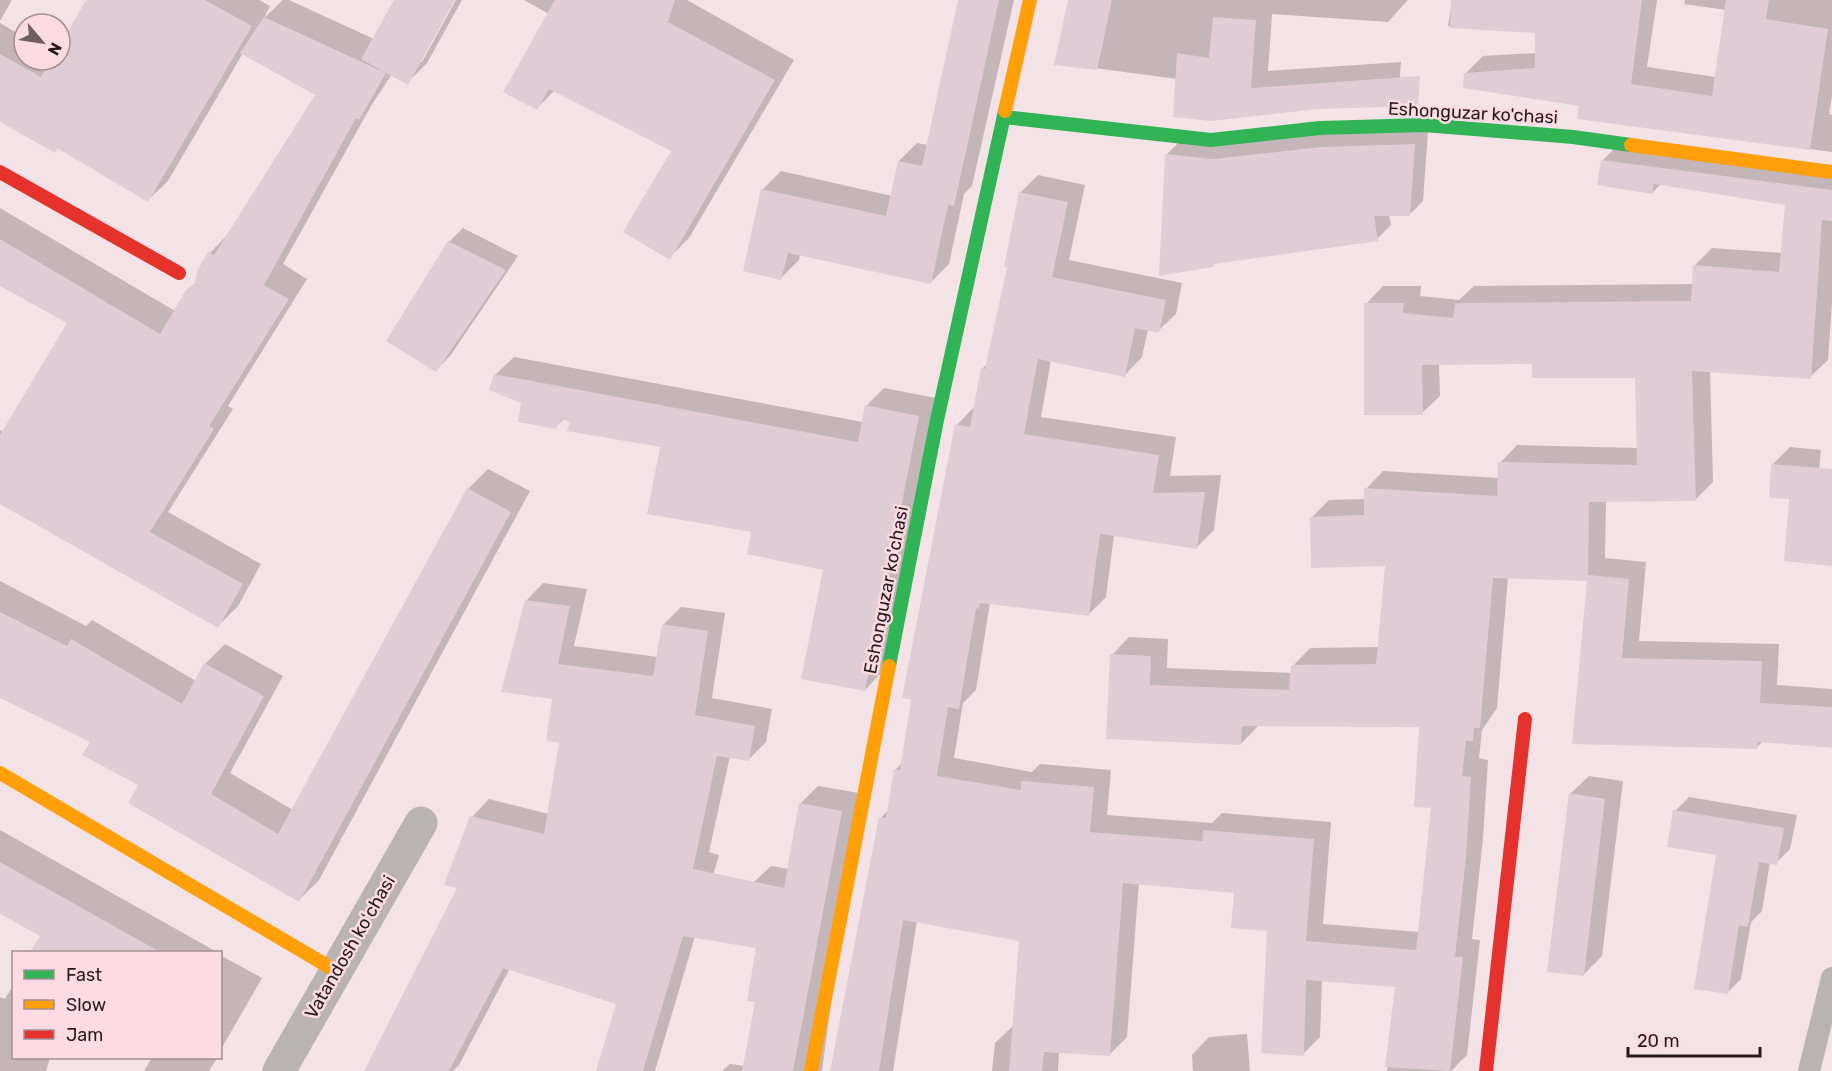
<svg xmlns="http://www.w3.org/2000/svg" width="1832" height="1071" font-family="Rubik,sans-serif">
  <rect width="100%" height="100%" fill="#f4e3e6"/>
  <path fill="#0003" d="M0 0H12L0 21Z
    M88 0H259L270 6 264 18 283 0H289L374 39 396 0H453L419 62H422L456 0H462L427 63 407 83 392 74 371 106 283 264 307 279 228 406 233 409 168 512 261 564 238 606 218 626 0 503V430L4 432 69 322 0 284V208L175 311 187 291 197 281 199 271 210 253 229 233 317 95 243 53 168 181 148 200 58 147 54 151 0 120V23L24 37V60H60V48Z
    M524 0H687L794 60 689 238 669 258 674 150 555 90 537 108 549 14Z
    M959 0H1014L972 186 964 194 949 264 930 283 800 254 799 260 781 278 762 190 781 171 892 196 899 161 917 143 928 145Z
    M1070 0H1408L1388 22 1272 14 1268 71 1401 62 1399 88 1381 106 1056 63Z
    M1452 0H1657L1647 67 1716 77 1726 10 1684 4 1685 0H1832V96L1829 114 1832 115V152L1579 117 1580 105 1465 74 1483 56 1537 53V32L1448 26Z
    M1428 131 1423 201 1409 215H1389L1391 225 1377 239 1216 263 1213 265 1167 154 1181 140Z
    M1620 143 1832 172V301L1828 360 1810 377 1710 370 1713 482 1695 500H1606L1605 558 1646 562 1639 641 1779 644 1777 685 1832 689V687V747L1763 741 1757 747 1574 742 1588 579 1508 577 1497 708 1482 730 1479 758 1488 760 1483 839 1472 939 1480 940 1467 1055 1451 1071H1387L1396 986 1322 980 1320 1037 1303 1054 1268 930 1236 891 1139 882 1127 1037 1109 1055 1059 1051 1058 1071H992L995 1043 1014 1025 1021 939 917 921 893 1071H832L881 818 889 809 896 769 902 763 957 425 974 407 982 369 987 364 1009 266 1020 193 1038 175 1085 185 1069 260 1182 283 1176 314 1158 331 1148 329 1142 357 1125 375 1051 360 1041 417 1176 437 1170 476 1221 475 1214 530 1197 547 1114 535 1106 597 1088 615 990 603 976 690 963 703 954 758 1032 772 1040 764 1111 770 1107 815 1212 823 1222 813 1331 822 1323 924 1419 932 1433 807 1421 726H1258L1241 744 1107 737 1112 655 1129 637 1168 639 1167 668 1292 673 1293 666 1310 648 1379 647 1386 564 1311 518 1329 500 1366 499V489L1383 471 1499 478 1500 463 1517 445 1638 448 1636 376 1534 363 1439 364 1440 396 1422 413 1366 304 1383 286H1421L1420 296 1459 300 1474 286 1694 284 1695 265 1712 248 1782 253 1786 203 1661 184 1652 193 1603 160Z
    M463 228 518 256 450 356 436 370 449 242Z
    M514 357 863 422 866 406 884 388 936 398 883 671 865 690 824 569 662 446 565 418 556 427 523 402 495 375Z
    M1790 447 1821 450 1818 481 1772 465Z
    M488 469 530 491 319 880 299 900 140 784 92 741 0 687V581L86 626 92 620 196 681 205 664 225 644 283 676 230 773 293 810 468 489Z
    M543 583 587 589 574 646 658 657 663 625 681 607 725 613 712 698 772 709 766 742 749 759 730 756 709 852 719 855 655 1071H617L618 1003 510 968 459 1065 453 1071H365L459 887 472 817 489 799 549 814 561 742 554 697 526 601Z
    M1589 776 1623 781 1602 956 1583 975 1570 794Z
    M818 786 859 793 822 1071H722L730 1064 745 1066 757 1001 758 947 753 883 771 866 789 869 800 804Z
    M1689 797 1797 815 1790 849 1776 863 1770 862 1762 911 1751 922 1741 979 1727 993 1718 854 1675 811Z
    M0 830 217 952H32L42 936 0 912Z
    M220 955 262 978 220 1051Z
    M14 984V1058H50L46 1071H0V997L5 999Z
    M1247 1034 1250 1071H1193L1192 1055 1209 1037Z
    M152 1058H217L209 1071H144Z"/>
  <path fill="#e0ccd5" d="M86 0H205L252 26 148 202 57 148 55 153 0 122V54L41 77 51 60H60V45Z
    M394 0H455L408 85 361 59Z
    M555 0H675L668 22 775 80 670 260 623 232 671 151 549 89 537 110 503 92Z
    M958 0H999L954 206 948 205 931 284 788 253 781 280 743 271 761 189 886 216 898 161 922 166Z
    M1068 0H1112L1097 70 1054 65Z
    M1451 0H1642L1631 84 1712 96 1726 0H1769L1766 19 1828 29 1810 150 1577 119 1579 106 1463 88 1464 73 1535 68V33L1450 28Z
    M264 17 386 73 359 120 356 118 264 285 289 299 209 426 214 429 150 532 243 584 218 628 0 504V435L67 323 0 286V239L160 334 186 290 195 283 197 271 208 252 214 255 315 95 240 53Z
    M1213 17 1256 20 1251 88 1420 76 1418 106 1318 109 1211 121 1173 117 1177 53 1209 58Z
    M1415 144 1410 216H1374L1378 241 1214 264 1213 267 1159 276 1165 154 1213 159 1321 147Z
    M1601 160 1832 190V221L1822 220 1811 379 1692 371 1696 501 1589 502 1588 575 1629 579 1622 658 1762 661 1760 703 1832 707V748L1758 742 1757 749 1572 744 1587 581 1493 578 1480 728H1474L1473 741H1466L1462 776 1471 777 1466 858 1455 957H1463L1450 1071 1385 1067 1395 987 1306 980 1304 1056 1261 1053 1267 931 1231 928 1234 893 1123 883 1110 1056 1044 1052 1042 1071H1009L1019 941 903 920 879 1071H830L879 817 886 818 894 769 900 770 911 700 902 698 955 424 970 427 981 368 985 369 1007 267H1004L1019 192 1068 202 1052 277 1166 300 1159 333 1135 328 1125 377 1038 359 1024 434 1159 455 1153 493 1205 492 1197 549 1100 534 1089 616 980 603 979 609 976 608 959 709 948 707 937 776 1021 790V781L1094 787 1090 832 1202 841 1203 830 1314 839 1306 941 1416 950 1431 808 1414 807 1419 727 1242 726 1241 745 1106 739 1110 654 1151 656 1150 685 1289 690 1291 665 1376 664 1385 566 1311 568 1310 517 1364 515V488L1497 496 1498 462 1637 465 1635 378H1532V364L1422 365 1423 415H1364V303H1404L1403 313 1453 318 1455 303 1691 301 1693 265 1779 272 1785 205 1654 184 1652 194 1597 185Z
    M448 241 506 270 436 372 386 341Z
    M494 374 858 442 865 405 919 416 865 691 801 679 823 570 747 554 751 532 647 514 660 447 567 431 570 422 562 419 556 429 518 422 521 403 489 390Z
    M1771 464 1832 469V566L1784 561 1789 499 1769 498Z
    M467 488 511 512 299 902 128 803 138 785 82 755 90 742 0 698V612L67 646 71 639 182 704 204 663 264 696 211 794 278 834Z
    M525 600 570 606 558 664 653 676 662 624 708 631 695 715 755 726 749 761 717 756 693 869 784 888 799 803 842 811 793 1071H742L755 1002 747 1001 756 948 683 936 643 1071H596L616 1004 503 968 449 1071H364L457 888 444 885 470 816 544 834 559 743 546 741 552 699 501 692Z
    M1569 793 1605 799 1584 976 1547 972Z
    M1673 810 1784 828 1777 865 1759 862 1748 927 1739 925 1728 994 1694 989 1716 855 1667 847Z
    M0 862 160 952H30L40 936 0 914Z"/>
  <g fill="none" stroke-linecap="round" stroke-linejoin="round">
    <path stroke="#b9b3b2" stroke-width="22" d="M1809 1071 1832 978"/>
    <path stroke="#b9b3b2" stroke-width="33" d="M279 1071 421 823"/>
    <path stroke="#30b455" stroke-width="14" d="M1004 117 1211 140 1320 128 1424 125 1573 137 1631 145
      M889 666 937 420 1005 111"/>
    <path stroke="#ff9f0a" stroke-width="14" d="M1005 111 1030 0
      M1631 145 1832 172
      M0 773 336 971
      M811 1071 889 666"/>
    <path stroke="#e5322d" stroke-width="14" d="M0 172 179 273
      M1486 1071 1525 719"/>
  </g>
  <g text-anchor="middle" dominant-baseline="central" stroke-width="5" stroke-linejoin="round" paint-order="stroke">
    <g font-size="18" fill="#251a1d" stroke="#fcdbe2">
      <text transform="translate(1473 113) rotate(3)">Eshonguzar ko'chasi</text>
      <text transform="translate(886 590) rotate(-79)">Eshonguzar ko'chasi</text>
      <text transform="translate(350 947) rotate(-60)">Vatandosh koʻchasi</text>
    </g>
  </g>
  <rect x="12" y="951" width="210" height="108" fill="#fcdbe2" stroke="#a68e93" stroke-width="1.5"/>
  <rect x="24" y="970" width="30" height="9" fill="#30b455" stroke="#a68e93" stroke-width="1.5"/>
  <text x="66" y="981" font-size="18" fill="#251a1d">Fast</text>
  <rect x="24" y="1000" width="30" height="9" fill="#ff9f0a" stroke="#a68e93" stroke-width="1.5"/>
  <text x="66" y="1011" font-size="18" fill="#251a1d">Slow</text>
  <rect x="24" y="1030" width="30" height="9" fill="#e5322d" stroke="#a68e93" stroke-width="1.5"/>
  <text x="66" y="1041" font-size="18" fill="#251a1d">Jam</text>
  <g transform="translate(42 42) rotate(119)"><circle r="28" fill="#fcdbe2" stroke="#a68e93" stroke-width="1.5"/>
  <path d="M0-4.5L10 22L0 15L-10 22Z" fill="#6d6063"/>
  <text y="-9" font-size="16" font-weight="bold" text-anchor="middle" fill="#251a1d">N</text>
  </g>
  <path d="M1628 1047v9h132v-9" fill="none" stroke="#251a1d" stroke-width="3"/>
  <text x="1637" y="1047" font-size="18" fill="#251a1d" stroke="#fcdbe2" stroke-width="4.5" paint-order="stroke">20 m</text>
</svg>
